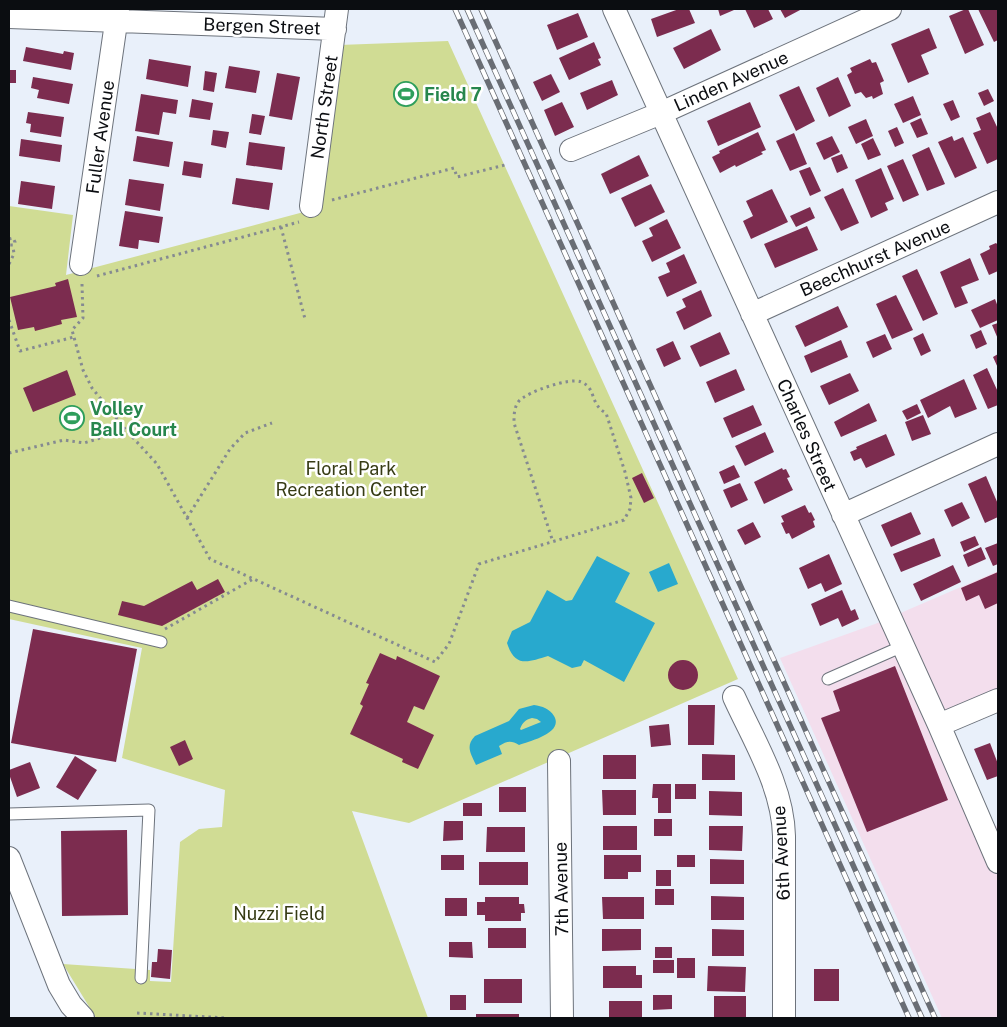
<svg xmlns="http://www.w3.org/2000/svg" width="1007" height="1027" font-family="'Public Sans',sans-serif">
  <rect width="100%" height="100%" fill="#e9f0fa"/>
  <path fill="#f3deed" d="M998 571V698L940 723 987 830 998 825V1018H942L780 658 875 624Z"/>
  <path fill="#d0dc94" d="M448 41 738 679 409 823 352 811 428 1018H96L63 964 150 970V981L171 982 180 842 199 829 222 827 225 790 122 758 142 648 9 619V206L73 215 66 275 315 209 339 45Z"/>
  <path fill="#28a9ce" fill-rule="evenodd" d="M597 556 630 573 615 602 655 623 624 682 584 660 581 666 572 668 548 656C528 662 515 668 507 643L512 631 530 622 547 590 566 601 572 600Z
    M669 563 678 584 658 592 649 572Z
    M534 705C542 706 550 709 554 716 564 733 530 741 519 745 511 740 507 741 499 746L502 754 476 765C471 754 465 746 475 736L509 721 519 709ZM532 718 537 719 541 722 521 730 520 729C523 722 525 720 532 718Z"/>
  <path fill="#7c2c4f" d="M679 9H689L695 23 657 37 651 19Z
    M718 9H733L734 10 720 16Z
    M745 9H768L773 19 754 28Z
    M780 9H802L785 18Z
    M966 9H968L984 45 965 54 949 16Z
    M978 9H998V40L994 42Z
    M578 13 588 37 557 50 547 25Z
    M929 28 937 48 921 55 929 74 908 83 891 44Z
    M711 29 721 50 684 69 673 48Z
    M594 42 601 58 598 59 601 65 569 80 559 58Z
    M26 47 63 54 64 51 74 53 71 70 23 61Z
    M149 59 191 66 188 87 146 79Z
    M870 59 872 63 876 62 884 81 880 83 883 94 873 99 872 96 866 98 861 92 855 94 847 75 852 72 850 68Z
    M229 66 260 71 256 93 225 88Z
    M9 70H16V83H9Z
    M205 71 217 73 214 92 203 90Z
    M277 73 300 77 292 120 269 116Z
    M551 74 560 92 542 101 533 82Z
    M33 77 73 84 69 104 37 98 39 90 31 88Z
    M838 77 851 106 829 117 816 88Z
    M612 80 618 95 587 110 580 93Z
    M799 86 815 121 796 131 779 95Z
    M988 89 994 101 984 106 978 93Z
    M141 94 178 100 176 114 163 112 159 135 135 131Z
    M913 96 921 115 903 123 894 104Z
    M192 99 213 103 210 120 189 117Z
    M953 100 960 117 951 121 943 104Z
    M562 102 574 127 555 136 544 110Z
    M750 102 761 127 718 146 707 121Z
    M28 112 64 117 61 137 30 132 31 124 26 123Z
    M990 112 998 129V159L987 164 973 133 981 130 976 118Z
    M252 114 265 116 261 135 249 133Z
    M921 118 928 134 917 138 910 123Z
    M866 119 873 136 856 144 848 127Z
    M897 127 904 143 895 147 888 131Z
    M213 130 229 132 226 148 211 145Z
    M758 132 766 150 761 152 763 154 736 167 735 165 720 173 712 157 720 153 719 151Z
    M794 133 807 164 790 171 776 141Z
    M137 136 173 142 169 167 133 161Z
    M832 136 840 152 824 160 816 143Z
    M952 136 954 141 963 137 977 168 955 178 938 142Z
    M873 138 881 155 868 160 861 144Z
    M21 139 62 145 60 162 19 156Z
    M249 142 285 147 282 170 246 165Z
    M929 147 945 184 927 191 912 155Z
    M842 154 848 168 837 173 831 158Z
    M639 155 649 176 610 194 601 174Z
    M903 159 919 195 903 202 887 166Z
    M184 161 203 164 201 178 182 175Z
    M810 167 821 191 810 196 799 171Z
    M881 168 894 199 885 203 888 210 871 218 855 180Z
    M236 178 273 183 269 210 232 204Z
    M129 179 164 184 160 211 125 205Z
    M21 181 55 186 52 209 18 204Z
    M651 184 665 212 635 227 621 198Z
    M843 188 859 223 841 231 824 197Z
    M772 189 788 222 751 239 743 221 753 216 746 201Z
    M810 207 815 218 796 227 790 216Z
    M125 211 163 217 159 243 139 240 138 249 119 246Z
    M667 219 681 248 652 262 642 241 653 236 649 228Z
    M807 226 818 250 775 268 764 244Z
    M996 243 998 245V271L989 275 980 254 990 249 989 246Z
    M684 254 697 283 667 297 658 277 670 272 666 263Z
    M970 258 979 280 961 287 968 303 955 308 940 272Z
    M917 269 938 314 923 321 902 276Z
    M68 279 77 317 61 320 62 324 35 331 34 327 18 330 10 297 56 286 55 283Z
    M701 290 712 316 684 330 676 312 686 307 682 299Z
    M896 295 913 330 892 339 876 304Z
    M995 299 998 307V320L980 328 971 310Z
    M838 306 848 327 805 347 795 326Z
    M998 323V339L992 325Z
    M981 330 987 344 976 349 970 335Z
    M720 332 730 354 700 367 690 346Z
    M923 333 931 351 921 356 913 338Z
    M885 334 892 349 873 358 866 342Z
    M841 340 848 357 811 373 804 356Z
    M673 341 681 359 664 367 656 349Z
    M998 354V368L993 357Z
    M987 368 998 392V405L988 409 973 375Z
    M736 369 745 390 715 403 706 382Z
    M67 370 76 395 33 412 23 388Z
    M850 373 859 391 829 405 820 386Z
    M964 379 977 409 955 418 950 406 928 418 920 400Z
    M869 403 877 421 841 437 834 422Z
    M917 404 921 413 907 420 902 411Z
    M753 405 762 425 732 438 723 418Z
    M923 415 931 434 912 441 905 422Z
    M765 432 774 452 745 466 735 446Z
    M886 434 895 455 866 468 861 458 854 461 850 452 857 449 856 447Z
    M734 465 740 477 724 484 719 472Z
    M782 468 783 470 786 469 790 477 787 478 793 490 764 504 754 482Z
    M642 473 654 498 644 503 632 478Z
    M986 476 998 504V517L985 523 968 484Z
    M740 483 748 500 731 508 723 490Z
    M962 502 970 518 952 527 944 510Z
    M805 505 809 513 811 512 815 520 813 521 815 527 792 539 789 533 786 534 781 523 784 522 781 516Z
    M911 512 921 534 891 547 881 525Z
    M753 522 761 537 745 545 737 530Z
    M975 536 979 545 964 552 960 542Z
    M934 538 941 556 901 572 893 554Z
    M998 543V564L993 566 985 548Z
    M981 547 986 559 968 567 963 555Z
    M829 554 842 584 825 592 821 583 808 589 799 568Z
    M953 565 961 582 921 601 913 584Z
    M998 572V603L985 609 979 595 966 601 961 588Z
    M218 579 225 592 162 626 118 615 122 601 144 606 192 581 197 590Z
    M842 590 851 611 855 609 859 619 842 627 838 618 820 626 811 604Z
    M33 629 137 649 116 762 11 743Z
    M380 653 396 660 397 656 440 676 424 710 414 706 407 722 434 735 418 769 402 762 403 759 350 734 363 706 360 704 369 684 366 683Z
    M668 675a15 15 0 1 1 30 0a15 15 0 1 1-30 0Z
    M895 666 948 800 867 832 821 718 840 711 833 691Z
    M688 705H715L714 745H688Z
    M669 724 671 745 651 747 649 726Z
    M185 740 193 759 179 766 170 747Z
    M990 743 998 764V776L987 780 974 749Z
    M702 754 735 755V780H702Z
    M603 755H636V779H603Z
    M75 756 97 770 78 800 56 787Z
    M30 762 40 788 17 797 9 774V770Z
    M653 784H671V813H658V798H652Z
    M675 784H696V799H675Z
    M499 787H526V812H499Z
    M602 790H636V815H603Z
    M709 791 742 792V816L709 815Z
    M463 803H482V816H463Z
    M654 819H672V836H654Z
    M444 821H463V840L443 841Z
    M603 826H637V850H603Z
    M709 826H743L742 851 709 850Z
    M487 827H525V852H486Z
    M127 830 128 915 62 916 61 831Z
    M441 855H464V870H441Z
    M604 855H641V872H628V879H604Z
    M677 855H695V867H677Z
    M710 859 744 860V884H710Z
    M479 862H528V885H479Z
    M656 870H671V886H656Z
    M655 889H674V905H655Z
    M711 896 744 897V920H711Z
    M485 897H519V904H524L525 913H521V921H485V915H477V902H485Z
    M602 897H644V919H603Z
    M445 898H467V916H445Z
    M488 928H526V948H488Z
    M602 929H641V950L602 951Z
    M712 929 744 930V956H712Z
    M449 942H472L473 958 449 957Z
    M655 947H672V958H655Z
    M158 949 172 950 170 979 151 977 152 962H157Z
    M677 958H695V978H677Z
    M653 960H674V973H653Z
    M603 966H636V975H642V988H603Z
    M708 966 746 967 745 992 707 991Z
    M814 969H839V1001H814Z
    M484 979H522V1003H484Z
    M450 995H466V1010H450Z
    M653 995H672V1009L653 1010Z
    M714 996H746V1018H714Z
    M609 1001H642V1018H609Z
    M476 1014H519V1018H476Z"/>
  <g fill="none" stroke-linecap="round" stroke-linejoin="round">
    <defs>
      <path id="lane" d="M9 606 161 642
        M828 679 903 646
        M9 814 149 810 141 978"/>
      <path id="street" d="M614 9 939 725 998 862
        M9 17 335 29
        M571 150 661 113 890 9
        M311 206 337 9
        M81 264 118 9
        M752 314 998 202
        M843 515 998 444
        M734 697C754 741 783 787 784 836V1018
        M939 725 998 700
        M559 761 562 1018
        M9 858 59 985 71 1005 83 1018"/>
    </defs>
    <use href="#lane" stroke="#6d737c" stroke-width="13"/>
    <use href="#street" stroke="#6d737c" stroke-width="24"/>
    <path stroke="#858a91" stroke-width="3" stroke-dasharray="2.5 4" stroke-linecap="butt" d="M332 200 454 168 457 177 505 165
      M281 227 305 319
      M9 239 13 238 15 242 14 245H9
      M9 264 14 254 13 246
      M97 276 299 222
      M82 284 83 318 72 330 83 370 92 388 126 430 157 464 210 559 435 662 449 644 479 564 624 520 630 509 631 498 625 472 606 413C589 404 597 388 581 382 570 377 527 392 519 401 514 407 514 415 514 423L553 542
      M9 320 20 351 74 337
      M9 453 64 440 84 443 126 430
      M187 518 230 449 245 433 272 423
      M165 629 253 579
      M137 1013 227 1018"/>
    <use href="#lane" stroke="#fff" stroke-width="11"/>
    <use href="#street" stroke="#fff" stroke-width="22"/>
    <defs>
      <path id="rail" d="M455 9 909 1018
        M467 9 922 1018
        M481 9 935 1018"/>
    </defs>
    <use href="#rail" stroke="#696d74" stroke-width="5.5"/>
    <use href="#rail" stroke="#fff" stroke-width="4" stroke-dasharray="11" stroke-linecap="butt"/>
  </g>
  <defs>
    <symbol id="stadium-ring" viewBox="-11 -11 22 22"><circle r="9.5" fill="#fff" stroke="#2e9e5b" stroke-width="1.5"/><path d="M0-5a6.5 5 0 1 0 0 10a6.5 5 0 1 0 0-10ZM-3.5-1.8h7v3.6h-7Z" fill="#2e9e5b"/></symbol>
  </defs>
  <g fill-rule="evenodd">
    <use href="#stadium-ring" x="392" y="80" width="28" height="28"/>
    <use href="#stadium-ring" x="58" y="404" width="28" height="28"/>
  </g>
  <g text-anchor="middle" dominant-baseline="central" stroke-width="5" stroke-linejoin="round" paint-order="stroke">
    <g font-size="18" fill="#0b0d11" stroke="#fff">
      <text transform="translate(262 26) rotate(2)">Bergen Street</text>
      <text transform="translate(731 81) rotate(-24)">Linden Avenue</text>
      <text transform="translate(324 107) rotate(-82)">North Street</text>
      <text transform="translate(100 137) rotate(-82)">Fuller Avenue</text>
      <text transform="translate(875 258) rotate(-24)">Beechhurst Avenue</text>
      <text transform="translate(807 435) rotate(66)">Charles Street</text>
      <text transform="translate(781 853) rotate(-93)">6th Avenue</text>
      <text transform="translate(561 889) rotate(-91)">7th Avenue</text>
    </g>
    <g font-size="18" font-weight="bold" fill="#27864d" stroke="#fff" text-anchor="start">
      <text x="424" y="94">Field 7</text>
      <text x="90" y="408">Volley<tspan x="90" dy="21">Ball Court</tspan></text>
    </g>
    <g font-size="18" fill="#363b14" stroke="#fff">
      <text x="351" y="468">Floral Park<tspan x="351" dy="21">Recreation Center</tspan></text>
      <text x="279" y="913">Nuzzi Field</text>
    </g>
  </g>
  <rect width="1007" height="1027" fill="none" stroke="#0b0d11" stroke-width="20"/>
</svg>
